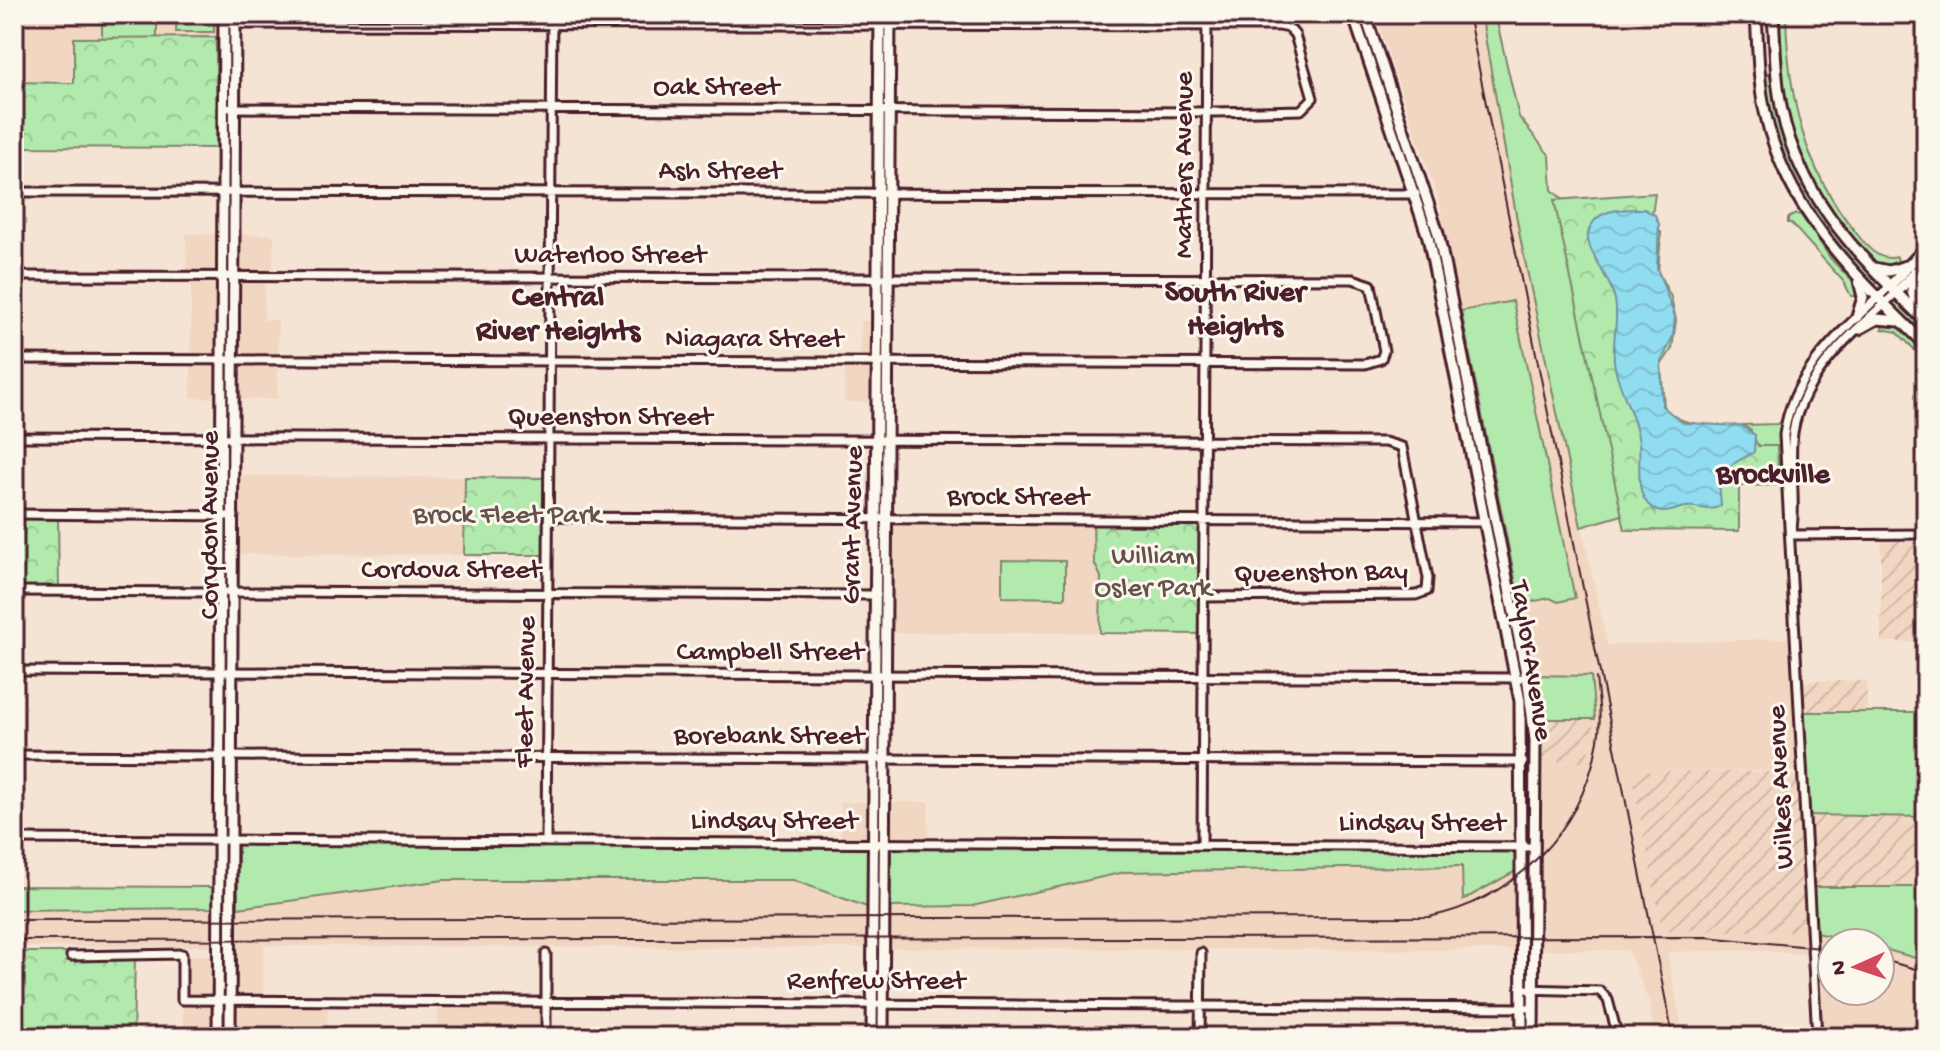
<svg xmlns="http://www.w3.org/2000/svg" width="1940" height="1051" font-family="'Gochi Hand',sans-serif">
  <defs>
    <pattern id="industrial-furrows" width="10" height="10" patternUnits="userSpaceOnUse" patternTransform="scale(2)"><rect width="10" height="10" fill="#f1d6c2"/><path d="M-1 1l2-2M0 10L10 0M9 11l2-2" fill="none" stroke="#d0b7a7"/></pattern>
    <pattern id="park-crowns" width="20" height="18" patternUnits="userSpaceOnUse" patternTransform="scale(2)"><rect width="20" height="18" fill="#b2e9ac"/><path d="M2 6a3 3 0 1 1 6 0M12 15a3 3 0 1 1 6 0" fill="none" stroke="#9bc794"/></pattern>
    <pattern id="water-waves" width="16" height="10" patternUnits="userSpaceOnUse" patternTransform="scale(2)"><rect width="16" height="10" fill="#90ddef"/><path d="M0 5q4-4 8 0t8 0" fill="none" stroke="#7ebdcd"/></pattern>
  </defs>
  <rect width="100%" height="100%" fill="#f5e4d3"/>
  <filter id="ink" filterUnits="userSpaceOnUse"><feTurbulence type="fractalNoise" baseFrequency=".0125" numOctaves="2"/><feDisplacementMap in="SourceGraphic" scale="16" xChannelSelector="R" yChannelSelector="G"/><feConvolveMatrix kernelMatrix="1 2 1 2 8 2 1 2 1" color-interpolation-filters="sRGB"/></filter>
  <g filter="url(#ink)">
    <path fill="#f1d6c2" d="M14 14H217V36L73 37 72 81H14Z
      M653 14H880V26H652Z
      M1375 14H1481L1520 238 1607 645 1796 638 1800 712 1798 771H1631L1662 929 1811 932 1861 943H1832V991H1880V948L1926 961V1037H1817L1812 955 1755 950 1667 952 1684 1037H1655L1649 1002 1628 950H1537V932L1541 931V865L1516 886 1515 950 264 946 263 1003H328L327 1037H233L234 908 444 880H793L867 907H939L972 906 1125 872 1462 866 1463 899 1516 871 1534 855 1541 845V762L1587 761 1595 719 1594 694 1590 676 1534 675 1520 604 1574 598 1513 301 1461 311 1440 205Z
      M186 234H223L222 398H191V278L187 277Z
      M235 234 274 235 273 277 265 278 264 320H278V399H234Z
      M861 321H878L877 402H844L845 363 860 362Z
      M234 476 465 477 464 555 233 554Z
      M889 519 1093 521 1094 562 1101 577 1100 633H886Z
      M841 802H873V844H841Z
      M885 802H929L928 844H885Z
      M216 908V946L14 947V910Z
      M180 955H215V1037H184Z
      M438 1002H546V1037H437Z"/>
    <path fill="url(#industrial-furrows)" d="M1881 534H1926V642H1881Z
      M1798 681H1867V712H1800Z
      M1542 719H1595L1587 761 1541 762Z
      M1631 771 1781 772 1803 779 1806 815 1926 817V887H1809L1811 932 1662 930Z"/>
    <path fill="#b2e9ac" stroke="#7e846c" stroke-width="2" d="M102 14H157V69H102Z
      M177 14H214V32H176Z
      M1777 14H1786C1788 97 1803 168 1857 234 1867 247 1879 262 1897 257L1899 265H1875C1797 189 1782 118 1777 14Z
      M1496 18 1519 117 1550 156 1552 190 1592 224 1650 507 1581 527 1520 237 1482 19Z
      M1763 68 1770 76 1780 129 1804 183 1838 236 1879 281 1875 285C1803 218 1776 165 1763 68Z
      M1796 214 1802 215 1831 259 1854 283 1859 296H1851L1844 282 1791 223H1788V218Z
      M1913 279 1926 286V361L1897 332 1882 329 1885 318H1892L1884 304 1896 293 1918 314Z
      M1513 301 1575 598 1558 602 1550 598 1520 604 1461 311Z
      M1787 419 1785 467 1730 464 1751 430 1741 425 1777 424Z
      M1002 560 1065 561V598L1002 597Z
      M1534 675 1591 676 1595 719H1542L1541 756Z
      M1800 712H1926V817L1805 815Z
      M238 841 867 844V907L793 880H444L238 908Z
      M891 844 1516 851V871L1463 900 1462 866 1125 872 972 906 891 907Z
      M14 886 213 887V908L14 910Z
      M1809 887H1926V961L1880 948V943H1861L1811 932Z"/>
    <path fill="url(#park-crowns)" stroke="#7e846c" stroke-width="2" d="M552 14H653L652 26 552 25Z
      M216 37V148L14 147V82L74 83V38Z
      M1655 193 1652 215 1661 233 1658 272 1671 297 1676 320 1672 349 1661 365 1664 408C1686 432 1721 422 1750 430L1758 446H1777L1779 485 1739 486V531L1625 530 1554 200Z
      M465 477 551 478V555H464Z
      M14 514 58 515 59 591H14Z
      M1093 521H1206L1203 634 1100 633 1101 577 1094 562Z
      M14 952H68L71 960 135 959 133 1037 14 1036Z"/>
    <path fill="url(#water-waves)" stroke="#7491a1" stroke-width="2" d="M1644 209 1655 215 1659 224 1657 268 1675 317 1673 336 1661 362 1662 406 1683 423C1704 423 1721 427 1741 425L1755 435 1754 452 1724 469 1719 482 1721 505C1709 514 1699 505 1686 507 1674 509 1662 517 1651 507 1634 494 1641 462 1639 443 1636 414 1617 389 1614 361 1612 341 1619 321 1615 300 1612 280 1585 250 1588 234 1594 207 1623 209 1644 209Z"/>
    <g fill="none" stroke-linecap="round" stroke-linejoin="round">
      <defs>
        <path id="street" d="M230 24 1279 26 1289 28 1295 35 1313 98 1301 110 1215 112 230 108
          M14 192 1416 194
          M14 276 1353 279 1371 285 1384 351 1381 359 1365 364 14 359
          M14 437 1385 442 1402 447 1428 578 1427 591 1416 595 1204 597
          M14 514 234 516
          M551 517 1484 522
          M1792 529C1796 500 1790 471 1792 442 1796 379 1853 332 1896 293
          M1791 535 1926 534
          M14 591 877 595
          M14 671 1520 678
          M14 755 1523 762
          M14 839 1535 847
          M546 842 552 14
          M1202 845 1207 14
          M71 956 182 954V1000L1527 1008
          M1522 989 1600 991 1608 1000 1618 1037
          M546 1037V954
          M1200 1037 1201 953
          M1817 1037 1784 435C1792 370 1845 329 1889 287"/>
        <path id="secondary" d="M1353 14 1428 237 1520 701 1522 1037
          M1365 14 1438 233 1528 683 1535 740 1533 1037
          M1756 14C1758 47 1758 80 1765 112 1785 211 1857 277 1926 345
          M1773 14C1775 41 1775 68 1779 94 1792 192 1859 256 1926 322
          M1874 268 1889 271 1906 266
          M1915 272 1912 291 1918 311
          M1889 287 1926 247
          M1896 293 1926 262
          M1857 317 1863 297 1859 281
          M1859 329 1877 319 1899 321
          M218 1037 224 14
          M230 1037 235 14
          M872 1037 880 14
          M883 1037 890 14"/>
      </defs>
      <use href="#street" stroke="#4a1f2b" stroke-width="13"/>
      <use href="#secondary" stroke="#4a1f2b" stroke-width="15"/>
      <use href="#street" stroke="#fbf7ec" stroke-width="7"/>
      <use href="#secondary" stroke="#fbf7ec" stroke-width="9"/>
      <path stroke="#4a1f2b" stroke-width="2" d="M1468 14 1673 1037
        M14 920 1429 917C1516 899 1584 828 1598 740 1602 719 1598 698 1596 678
        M14 940 1706 937 1832 949
        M1880 959 1926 972"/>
    </g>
  </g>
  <g text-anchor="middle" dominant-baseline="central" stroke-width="6" stroke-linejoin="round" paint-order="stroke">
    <g font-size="28" fill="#4a1f2b" stroke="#fbf7ec">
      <text x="716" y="88">Oak Street</text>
      <text transform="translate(1185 165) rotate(-90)">Mathers Avenue</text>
      <text x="720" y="172">Ash Street</text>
      <text x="610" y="256">Waterloo Street</text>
      <text x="754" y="340">Niagara Street</text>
      <text x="610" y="418">Queenston Street</text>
      <text x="1018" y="498">Brock Street</text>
      <text transform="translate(211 525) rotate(-90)">Corydon Avenue</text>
      <text transform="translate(854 525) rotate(-89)">Grant Avenue</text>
      <text x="451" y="571">Cordova Street</text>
      <text transform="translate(1321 574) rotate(-1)">Queenston Bay</text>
      <text x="770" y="653">Campbell Street</text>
      <text transform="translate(1530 661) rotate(81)">Taylor Avenue</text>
      <text transform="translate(527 692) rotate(-89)">Fleet Avenue</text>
      <text x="769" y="737">Borebank Street</text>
      <text transform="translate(1782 787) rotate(-93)">Wilkes Avenue</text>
      <text x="774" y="822">Lindsay Street</text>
      <text x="1422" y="824">Lindsay Street</text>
      <text x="876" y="982">Renfrew Street</text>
    </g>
    <g font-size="28" fill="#64524b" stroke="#fbf7ec">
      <text x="507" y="516">Brock Fleet Park</text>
      <text x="1153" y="557">William<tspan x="1153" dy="32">Osler Park</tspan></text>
    </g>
    <g font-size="30" font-weight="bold" fill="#4a1f2b" stroke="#fbf7ec">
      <text x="1235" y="294">South River<tspan x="1235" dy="34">Heights</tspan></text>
      <text x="558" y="299">Central<tspan x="558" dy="34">River Heights</tspan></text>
      <text x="1773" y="476">Brockville</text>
    </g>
  </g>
  <rect width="1940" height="1051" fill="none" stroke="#fbf7ec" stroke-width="48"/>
  <rect x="24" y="24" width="1892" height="1003" fill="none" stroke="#4a1f2b" stroke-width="3" filter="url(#ink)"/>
  <g transform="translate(1856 967) rotate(267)"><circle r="38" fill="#fbf7ec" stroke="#b4a19f" stroke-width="2"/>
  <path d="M0-6L14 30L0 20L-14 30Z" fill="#d1495b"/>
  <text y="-12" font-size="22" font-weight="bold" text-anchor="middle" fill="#4a1f2b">N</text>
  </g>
</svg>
